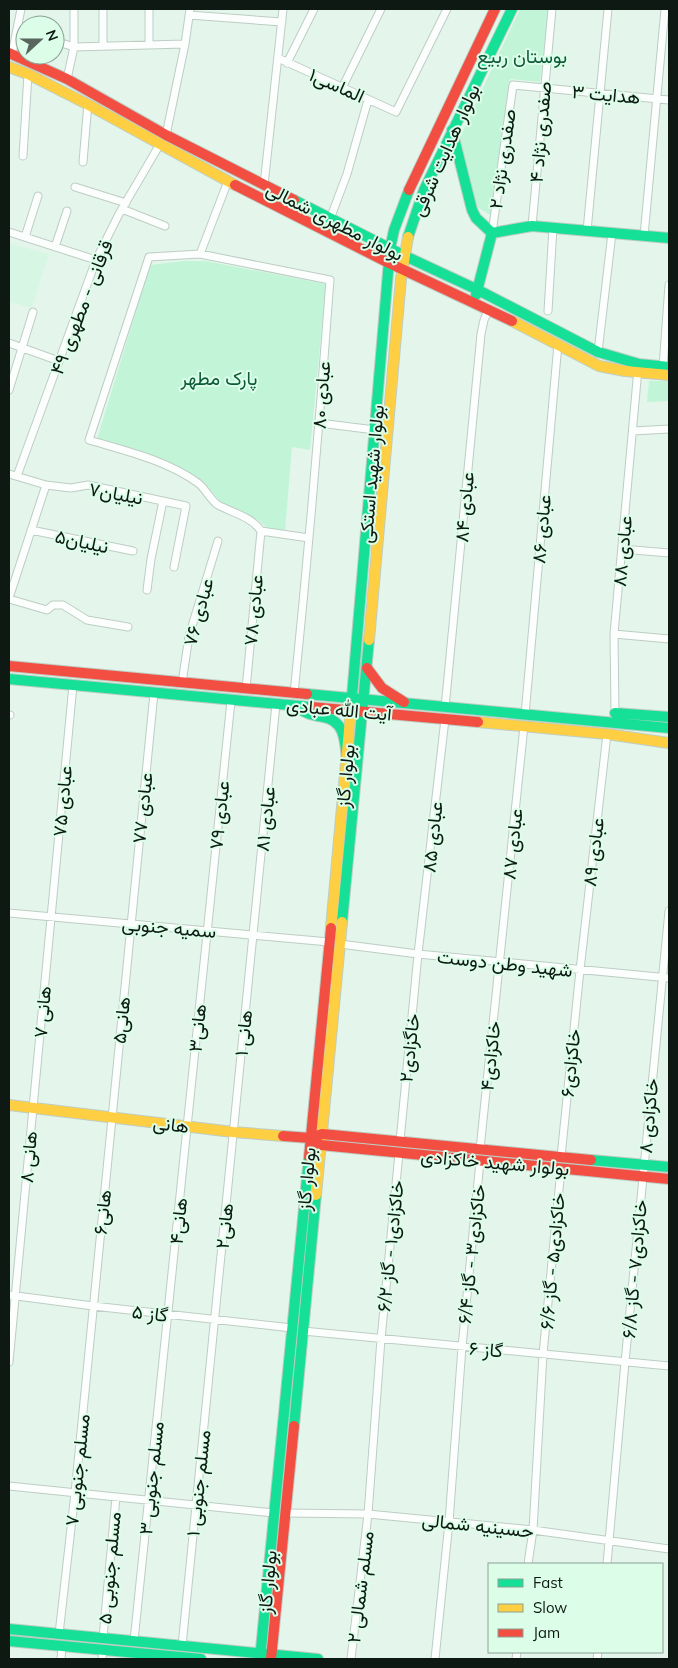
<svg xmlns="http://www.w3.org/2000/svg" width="678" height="1668" font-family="Mulish,Vazirmatn,sans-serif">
  <rect width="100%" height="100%" fill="#e4f6eb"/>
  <path fill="#d7f7e4" d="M9 243 49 254 32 308 9 302Z"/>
  <path fill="#c2f5d8" d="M520 9H549L540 82 510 79 492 216 475 206 460 137Z
    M183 261H205L326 284 310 450 292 447 285 531 268 529 258 520 221 503 204 482 170 463 148 454 97 439 150 265Z
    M649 381H669V401L647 402Z"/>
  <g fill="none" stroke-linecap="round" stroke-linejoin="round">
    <defs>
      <path id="street" d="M149 9V44
        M189 15 282 22
        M55 41 74 47 185 44
        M103 46V9
        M12 54 21 9
        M278 58 396 112 447 9
        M287 63 314 9
        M67 79 74 47V9
        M342 88 381 9
        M166 135 185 44 190 9
        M23 156 28 74
        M83 162 88 103
        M264 185 283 9
        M75 187 126 203
        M122 209 165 226
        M330 219 347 174 368 100
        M532 226 552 9
        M587 231 608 9
        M9 232 96 260
        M492 233 513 85 669 100
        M644 236 665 9
        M25 237 38 196
        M55 247 67 211
        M200 254 228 181
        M548 311 553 228
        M9 343 59 361
        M598 352 612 233
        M663 367 669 285
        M9 390 33 312
        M319 423 375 430
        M633 431 669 429
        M9 474 46 485 71 488 88 485 186 506 174 567
        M17 476 96 260 119 214 160 144
        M31 530 133 551
        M622 549 669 553
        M147 590 151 559 163 501
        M9 598 46 485
        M9 599 47 610 53 605H63L87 620 128 627
        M614 634 669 639
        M182 683 189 636 218 541
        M246 689 261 531
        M294 694C308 556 320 418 330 280L200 254 149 257 89 440C126 451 166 460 198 483 206 489 210 500 218 505 233 513 252 517 261 531L309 538
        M445 708 481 334 484 320 489 309
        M9 715H10
        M525 715 558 344
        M617 716 615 713 614 634 638 369
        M9 913 329 942
        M340 944 418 954 669 978
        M400 1141 418 954 445 719
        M480 1149 524 726
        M561 1157 580 970 607 734
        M9 1295 93 1306 292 1328
        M303 1331 669 1366
        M9 1362 73 685
        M9 1486 274 1513
        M285 1513 368 1514 533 1530 669 1549
        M528 1564 533 1530 543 1354 561 1169
        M607 1564 625 1362 669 911
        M59 1634 75 1493 154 693
        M103 1638 116 1497
        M134 1641 231 701
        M182 1646 276 704
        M61 1659 62 1646
        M102 1659 103 1650
        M351 1659 368 1514 381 1339 399 1153
        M435 1659 449 1522 462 1347 480 1161
        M516 1659 517 1652
        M597 1659 598 1652"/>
      <path id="fast" d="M452 130 472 210 476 218 492 233
        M294 200 405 256 478 290 598 352 639 364 669 367
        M492 233 532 226 669 238
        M408 237 424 190 512 9
        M476 295 492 233
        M9 679 311 707
        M307 694 669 728
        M297 707C306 714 312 715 323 717 345 720 345 742 347 759
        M351 708 390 249 394 230 409 190
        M615 713 669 717
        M342 922 369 640
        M591 1160 669 1167
        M294 1426 316 1195
        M9 1629 318 1659
        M9 1641 201 1659
        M260 1659 309 1157"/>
      <path id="slow" d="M9 67 28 74 87 104 235 185
        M512 321 599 366 625 371 669 375
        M369 640 401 279 408 237
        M478 722 607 734 669 743
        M331 928 351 708
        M9 1105 233 1132 283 1136
        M316 1195 342 922"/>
      <path id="jam" d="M9 53 67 79 166 135 294 200
        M235 185 389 263 512 321
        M409 190 495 9
        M9 666 307 694
        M367 668 382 688 404 702
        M311 707 478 722
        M283 1136 310 1138 322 1134 591 1160
        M317 1143 321 1145 669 1179
        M309 1157 331 928
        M271 1659 294 1426"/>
    </defs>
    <use href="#street" stroke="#becdc4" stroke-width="9"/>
    <use href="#fast" stroke="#becdc4" stroke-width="12"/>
    <use href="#slow" stroke="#becdc4" stroke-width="12"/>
    <use href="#jam" stroke="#becdc4" stroke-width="12"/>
    <use href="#street" stroke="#fbfefc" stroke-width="7"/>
    <use href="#fast" stroke="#16e098" stroke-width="10"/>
    <use href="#slow" stroke="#ffcf43" stroke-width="10"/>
    <use href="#jam" stroke="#f24e42" stroke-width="10"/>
  </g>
  <g text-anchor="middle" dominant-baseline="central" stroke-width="4" stroke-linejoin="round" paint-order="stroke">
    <g font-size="19" fill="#0e5939" stroke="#dcfee9">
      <text x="522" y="56">بوستان ربیع</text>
      <text x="219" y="378">پارک مطهر</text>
    </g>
    <g font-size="19" fill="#0d1912" stroke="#dcfee9">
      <text transform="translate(337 85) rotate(24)">الماسی۱</text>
      <text transform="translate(606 94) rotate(5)">هدایت ۳</text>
      <text transform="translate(540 132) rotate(-85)">صفدری نژاد ۴</text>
      <text transform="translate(445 150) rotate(-66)">بولوار هدایت شرقی</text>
      <text transform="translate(502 159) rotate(-82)">صفدری نژاد ۲</text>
      <text transform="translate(335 221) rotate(27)">بولوار مطهری شمالی</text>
      <text transform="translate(81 307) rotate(-69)">قرقانی - مطهری ۴۹</text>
      <text transform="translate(321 395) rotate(-86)">عبادی ۸۰</text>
      <text transform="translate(371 474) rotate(-85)">بولوار شهید استکی</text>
      <text transform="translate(116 493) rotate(10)">نیلیان۷</text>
      <text transform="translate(464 507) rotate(-85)">عبادی ۸۴</text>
      <text transform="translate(541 529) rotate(-85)">عبادی ۸۶</text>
      <text transform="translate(82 541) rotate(12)">نیلیان۵</text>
      <text transform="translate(622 551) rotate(-85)">عبادی ۸۸</text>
      <text transform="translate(253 610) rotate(-85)">عبادی ۷۸</text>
      <text transform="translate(198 612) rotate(-75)">عبادی ۷۶</text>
      <text transform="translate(339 709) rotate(5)">آیت الله عبادی</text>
      <text transform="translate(345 776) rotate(-85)">بولوار گاز</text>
      <text transform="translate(62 801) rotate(-85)">عبادی ۷۵</text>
      <text transform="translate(142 808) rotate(-84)">عبادی ۷۷</text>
      <text transform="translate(219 815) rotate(-84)">عبادی ۷۹</text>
      <text transform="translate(265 819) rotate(-84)">عبادی ۸۱</text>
      <text transform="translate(432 837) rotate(-84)">عبادی ۸۵</text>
      <text transform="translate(512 844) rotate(-84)">عبادی ۸۷</text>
      <text transform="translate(593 852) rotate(-83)">عبادی ۸۹</text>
      <text transform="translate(169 927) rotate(5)">سمیه جنوبی</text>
      <text transform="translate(505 963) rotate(6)">شهید وطن دوست</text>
      <text transform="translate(42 1012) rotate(-85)">هانی ۷</text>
      <text transform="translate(121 1020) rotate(-84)">هانی۵</text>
      <text transform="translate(197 1028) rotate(-84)">هانی۳</text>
      <text transform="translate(243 1033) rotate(-84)">هانی ۱</text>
      <text transform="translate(409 1048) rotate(-84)">خاگزادی۲</text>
      <text transform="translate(490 1056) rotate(-84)">خاکزادی۴</text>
      <text transform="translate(570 1063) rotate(-84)">خاکزادی۶</text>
      <text transform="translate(648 1116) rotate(-85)">خاکزادی ۸</text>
      <text transform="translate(171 1124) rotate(7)">هانی</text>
      <text transform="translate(28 1157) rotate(-85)">هانی ۸</text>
      <text transform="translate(495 1162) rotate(5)">بولوار شهید خاکزادی</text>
      <text transform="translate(306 1179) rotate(-85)">بولوار گاز</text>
      <text transform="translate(102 1212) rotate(-84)">هانی۶</text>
      <text transform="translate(178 1221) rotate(-84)">هانی۴</text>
      <text transform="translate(224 1226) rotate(-84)">هانی۲</text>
      <text transform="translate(390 1246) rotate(-84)">خاکزادی۱ - گاز ۶/۲</text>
      <text transform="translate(471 1254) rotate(-84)">خاکزادی۳ - گاز ۶/۴</text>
      <text transform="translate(552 1261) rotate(-85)">خاکزادی۵ - گاز ۶/۶</text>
      <text transform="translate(634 1269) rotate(-85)">خاکزادی۷ - گاز ۶/۸</text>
      <text transform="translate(150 1313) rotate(7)">گاز ۵</text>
      <text transform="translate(486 1349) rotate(5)">گاز ۶</text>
      <text transform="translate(77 1470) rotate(-84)">مسلم جنوبی ۷</text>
      <text transform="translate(151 1478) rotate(-84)">مسلم جنوبی ۳</text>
      <text transform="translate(198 1483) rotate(-84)">۱ مسلم جنوبی</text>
      <text transform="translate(478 1525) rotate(6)">حسینیه شمالی</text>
      <text transform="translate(109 1568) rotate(-85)">مسلم جنوبی ۵</text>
      <text transform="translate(267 1582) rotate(-85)">بولوار گاز</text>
      <text transform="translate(360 1587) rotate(-83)">مسلم شمالی ۲</text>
    </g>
  </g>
  <rect width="678" height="1668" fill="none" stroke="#0d1912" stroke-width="20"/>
  <rect x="488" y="1563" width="175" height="90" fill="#dcfee9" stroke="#89a293"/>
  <rect x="498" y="1579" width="25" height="8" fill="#16e098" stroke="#89a293"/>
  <text x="533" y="1588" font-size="15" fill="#0d1912">Fast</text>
  <rect x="498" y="1604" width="25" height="8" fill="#ffcf43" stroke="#89a293"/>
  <text x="533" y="1613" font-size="15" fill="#0d1912">Slow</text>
  <rect x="498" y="1629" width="25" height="8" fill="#f24e42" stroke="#89a293"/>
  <text x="533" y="1638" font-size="15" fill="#0d1912">Jam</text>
  <g transform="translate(40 40) rotate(69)"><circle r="24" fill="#dcfee9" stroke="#89a293"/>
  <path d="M0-4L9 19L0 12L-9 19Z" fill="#58665e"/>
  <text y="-8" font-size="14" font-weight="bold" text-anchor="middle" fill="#0d1912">N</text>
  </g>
</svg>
